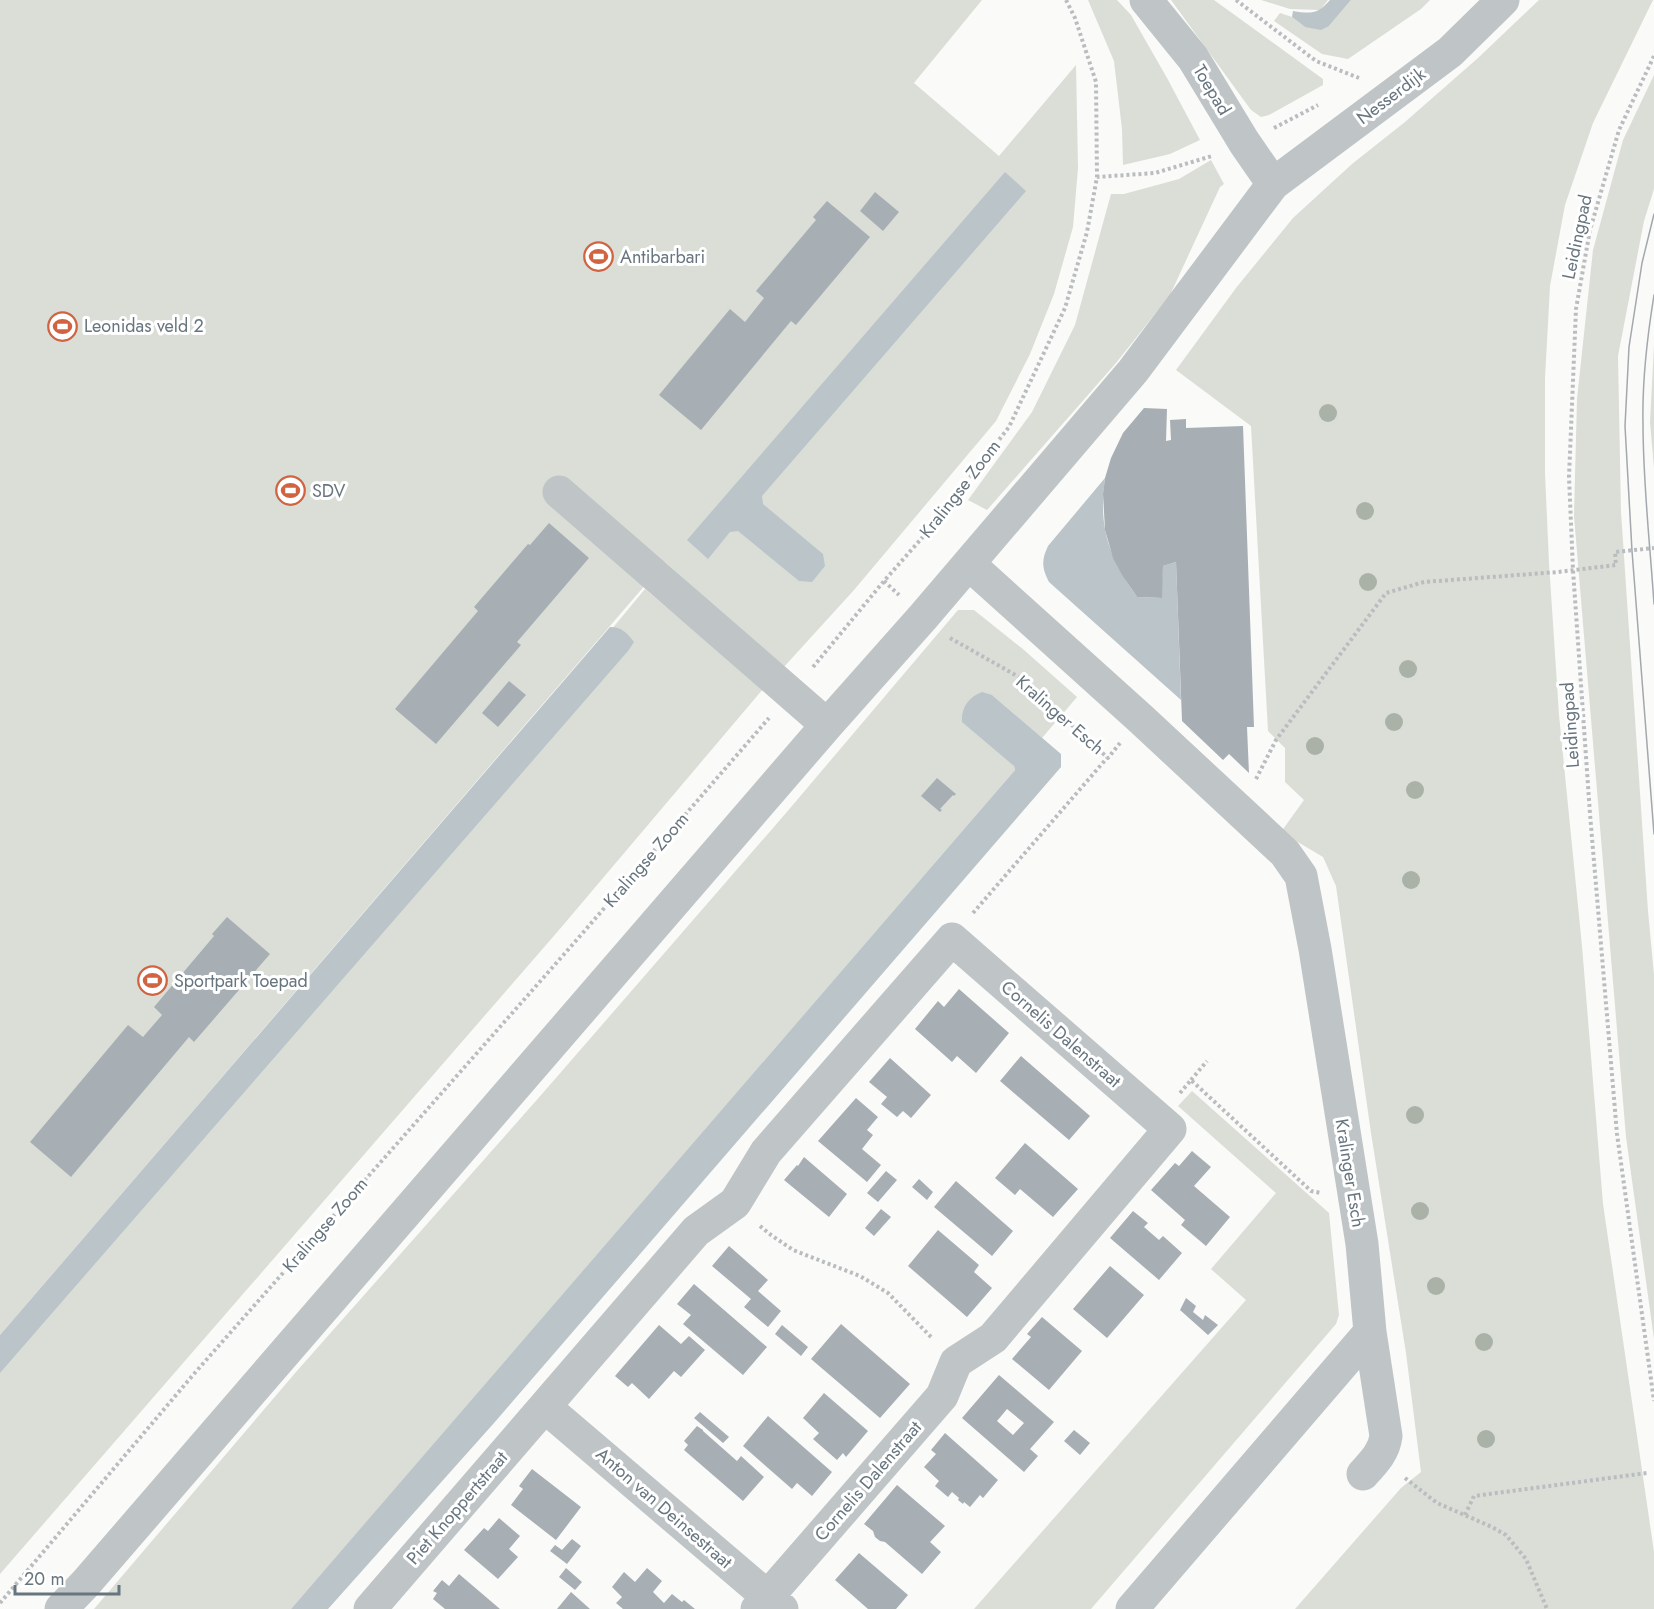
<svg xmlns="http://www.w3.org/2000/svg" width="1654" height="1609" font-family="Jost,sans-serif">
  <rect width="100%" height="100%" fill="#fafaf8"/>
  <path fill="#daded7" d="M0 0H982L914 83 999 156 1076 65 1078 168 1073 227 1054 294 1030 354 996 421 854 590 783 668 665 562 0 1335Z
    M1088 0H1117L1131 15 1167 78 1200 140 1170 154 1123 165 1122 129 1114 61Z
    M1171 0H1214L1323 79V85L1269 115 1261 117 1251 110Z
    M1261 0H1328L1320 10 1290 9Z
    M1351 0H1430L1421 9 1348 59 1322 54 1274 21 1280 13 1292 17 1305 27 1329 26Z
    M1539 0H1653L1593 123 1565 205 1550 286 1545 378V473L1549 563 1559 715 1582 946 1603 1204 1654 1552V1609H1295L1401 1488 1421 1472 1406 1353 1371 1133 1336 886 1323 857 1281 832 1304 800 1285 782V748L1268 731 1251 426 1176 370 1236 288 1293 218 1352 164 1405 122 1478 58Z
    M1654 75V189L1644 221 1618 356 1621 512 1648 911 1654 975V1339L1626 1137 1574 516 1577 399 1593 250 1623 140Z
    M1211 160 1224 184 1220 187 1170 295 1116 363 987 510 968 500 1032 412 1075 325 1111 194H1124L1179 179Z
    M1654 346V468L1650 422Z
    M645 589 763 689 559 930 0 1574V1366Z
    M958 610H974L1024 650 1077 697 1042 738 992 695 1015 770 357 1533 291 1609H94L296 1372 542 1094 786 813Z
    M1192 1091 1329 1213 1339 1315 1336 1324 1091 1609H974L1246 1300 1211 1269 1276 1193 1178 1106Z"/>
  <path fill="#bbc4c8" d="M1330 0H1351L1329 26 1321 30 1305 27 1292 17 1293 11C1311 14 1318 14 1330 0Z
    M1005 172 1026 191 762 496 763 504 823 554 825 566 812 582 799 581 738 531 730 532 708 559 687 540Z
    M1105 478C1098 528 1109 557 1137 597L1161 598 1163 566 1176 562 1181 700 1049 582C1042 568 1041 561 1048 546Z
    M610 627C622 627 627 633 634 642L628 651 0 1373V1335Z
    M982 692 992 695 1061 754V767L494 1423 328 1609H291L1015 770 1014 766 962 722C961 707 969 697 982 692Z"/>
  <path fill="#a7afb4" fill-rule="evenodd" d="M875 192 899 212 883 231 860 211Z
    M827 201 870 237 796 325 791 321 701 430 659 395 730 309 745 322 764 298 756 291 816 220 813 217Z
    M1144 408 1167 409 1166 441 1171 440 1170 420 1186 419V428L1243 426 1254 727H1247L1249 773 1229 754 1223 760 1182 721 1176 562 1163 566 1162 598 1137 597 1122 575 1113 558 1105 530 1103 494 1105 478 1111 458 1123 433Z
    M549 523 589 558 517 642 521 645 436 744 395 709 478 611 474 607 528 544 530 545Z
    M509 681 526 695 498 727 482 713Z
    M937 778 956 794 954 796 953 795 940 809 942 810 940 812 921 796Z
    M227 917 270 954 194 1042 189 1037 71 1177 30 1142 128 1025 143 1037 162 1015 154 1007 214 936 212 934Z
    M959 989 1009 1033 976 1073 957 1056 952 1062 915 1029 938 1001 944 1007Z
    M1021 1056 1090 1116 1069 1140 1000 1081Z
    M890 1058 931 1095 911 1118 903 1111 897 1117 881 1104 887 1097 869 1082Z
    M856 1098 878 1117 867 1130 873 1135 862 1149 881 1165 867 1182 818 1141Z
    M1025 1143 1078 1189 1053 1217 1020 1189 1015 1195 995 1178Z
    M1192 1151 1211 1167 1194 1186 1230 1217 1206 1246 1181 1225 1185 1220 1151 1190 1175 1163 1179 1166Z
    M804 1157 847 1194 829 1217 784 1180 797 1165 798 1166Z
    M886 1171 897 1180 878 1202 867 1193Z
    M919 1179 933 1192 927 1200 912 1187Z
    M956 1181 1013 1231 992 1256 934 1207Z
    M881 1209 891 1217 874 1236 865 1228Z
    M1133 1211 1148 1223 1144 1227 1159 1240 1163 1236 1182 1253 1159 1280 1110 1238Z
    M938 1230 979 1265 974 1272 992 1288 967 1317 908 1266Z
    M729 1246 768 1280 758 1291 781 1311 768 1327 744 1307 751 1299 712 1266Z
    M1110 1266 1144 1295 1107 1338 1073 1309Z
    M694 1284 767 1347 743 1375 683 1324 691 1315 677 1304Z
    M1186 1298 1196 1306 1193 1312 1203 1320 1205 1315 1218 1325 1208 1335 1180 1310Z
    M1042 1317 1082 1351 1049 1390 1012 1359 1031 1337 1027 1334Z
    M841 1324 910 1384 880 1418 811 1359Z
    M659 1325 681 1344 689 1336 705 1350 681 1377 674 1371 649 1399 632 1383 628 1387 615 1376Z
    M782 1325 808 1347 801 1356 775 1334Z
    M999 1375 1054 1422 1030 1449 1038 1456 1024 1472 962 1418ZM1007 1409 1024 1423 1013 1435 997 1421Z
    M824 1393 868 1431 846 1457 843 1453 837 1460 813 1439 819 1433 803 1418Z
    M700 1412 729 1437 723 1443 694 1418Z
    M768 1416 832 1472 812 1496 797 1483 792 1489 743 1446Z
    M697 1426 703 1430V1431L737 1461 741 1456 764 1477 743 1501 684 1450 688 1445 684 1441Z
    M1074 1430 1090 1443 1080 1455 1064 1441Z
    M945 1433 998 1480 983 1498 980 1495 970 1507 964 1502 963 1504 958 1500 959 1498 952 1492 948 1497 935 1486 939 1481 924 1467 936 1454 931 1450Z
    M532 1469 581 1507 556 1540 511 1505 523 1489 519 1486Z
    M897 1485 945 1526 930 1542 941 1552 922 1574 885 1542 880 1541 875 1537 873 1531 864 1524Z
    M499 1518 520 1536 509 1549 518 1557 498 1579 464 1550 484 1528 488 1531Z
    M572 1539 581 1546 567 1564 550 1551 555 1545 562 1550Z
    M859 1553 908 1595 896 1609H868L835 1580Z
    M566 1568 582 1582 575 1590 559 1577Z
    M647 1568 662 1581 653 1592 664 1603 672 1594 682 1602 684 1600 695 1609H623L616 1603 622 1597 612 1587 624 1572 635 1582Z
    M459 1574 500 1609H445L433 1599 437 1593 433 1591 442 1580 449 1586Z
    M571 1592 590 1609H557Z"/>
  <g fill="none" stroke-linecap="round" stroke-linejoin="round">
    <path stroke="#babdc0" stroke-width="4" stroke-dasharray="3 3" stroke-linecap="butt" d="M1066 0 1075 18 1096 82 1097 177
      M1236 0 1316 61 1359 78
      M1654 56 1619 130 1590 230 1576 309 1569 477 1573 570 1590 814 1617 1134 1654 1401
      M1274 128 1318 105
      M884 581 899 595
      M950 638 1019 677 1108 758 1120 743
      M813 667 884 581 929 530 1009 427 1065 308 1087 232 1097 177 1155 173 1212 156
      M1256 779 1276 740 1386 593 1424 582 1558 572 1616 565 1615 552 1654 548
      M973 913 1107 758
      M1191 1080 1207 1061
      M1180 1093 1191 1080 1311 1191 1321 1193
      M760 1226 771 1235 793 1250 860 1276 888 1293 932 1338
      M1405 1478 1437 1503 1492 1527 1506 1535 1526 1559 1547 1609
      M1465 1515 1474 1496 1647 1473
      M0 1603 193 1375 574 943 769 718"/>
    <path stroke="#bfc4c7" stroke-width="33" d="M1146 0 1193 58 1244 142 1273 184
      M559 492 827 725
      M969 564 1141 719 1285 853 1301 876 1315 949 1362 1244 1370 1332 1132 1609
      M545 1407 782 1609
      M1363 1474C1374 1462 1384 1452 1386 1436L1370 1332
      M61 1609 85 1584 827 725 923 617 1133 371 1273 184 1450 52 1503 0
      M370 1609 696 1231 735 1203 766 1152 952 939 1170 1129 993 1338 956 1362 942 1396 757 1609"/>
    <path stroke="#a2a8ad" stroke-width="1.5" d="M1654 214 1642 263 1629 347 1625 426 1632 551 1654 834
      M1654 295C1647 338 1642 381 1643 424 1643 484 1650 544 1654 604"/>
  </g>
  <g fill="#aab2a8">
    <circle cx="1328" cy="413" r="9"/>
    <circle cx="1365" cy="511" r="9"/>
    <circle cx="1368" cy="582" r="9"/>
    <circle cx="1408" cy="669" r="9"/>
    <circle cx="1394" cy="722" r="9"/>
    <circle cx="1315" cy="746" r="9"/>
    <circle cx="1415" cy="790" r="9"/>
    <circle cx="1411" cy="880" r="9"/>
    <circle cx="1415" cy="1115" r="9"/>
    <circle cx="1420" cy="1211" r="9"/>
    <circle cx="1436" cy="1286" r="9"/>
    <circle cx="1484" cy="1342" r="9"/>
    <circle cx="1486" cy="1439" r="9"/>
  </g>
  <defs>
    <symbol id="stadium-ring" viewBox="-11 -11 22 22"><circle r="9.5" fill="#fff" stroke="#d16340" stroke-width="1.5"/><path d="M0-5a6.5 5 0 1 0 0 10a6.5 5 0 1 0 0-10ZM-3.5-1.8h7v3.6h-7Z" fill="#d16340"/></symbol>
  </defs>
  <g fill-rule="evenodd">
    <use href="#stadium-ring" x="582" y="240" width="33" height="33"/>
    <use href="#stadium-ring" x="46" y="310" width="33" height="33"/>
    <use href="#stadium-ring" x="274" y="474" width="33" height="33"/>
    <use href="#stadium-ring" x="136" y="964" width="33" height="33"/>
  </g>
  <g text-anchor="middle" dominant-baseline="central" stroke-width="6" stroke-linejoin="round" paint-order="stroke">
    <g font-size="18" fill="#67757f" stroke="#fff">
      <text transform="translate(1212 90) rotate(59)">Toepad</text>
      <text transform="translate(1391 96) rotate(-37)">Nesserdijk</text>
      <text transform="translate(1577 237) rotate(-78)">Leidingpad</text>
      <text transform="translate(960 489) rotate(-52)">Kralingse Zoom</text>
      <text transform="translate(1060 715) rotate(41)">Kralinger Esch</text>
      <text transform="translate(1570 725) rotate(-94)">Leidingpad</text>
      <text transform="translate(646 860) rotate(-49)">Kralingse Zoom</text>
      <text transform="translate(1061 1034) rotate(41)">Cornelis Dalenstraat</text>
      <text transform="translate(1350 1173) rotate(81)">Kralinger Esch</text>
      <text transform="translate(325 1225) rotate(-49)">Kralingse Zoom</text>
      <text transform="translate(868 1481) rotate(-49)">Cornelis Dalenstraat</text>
      <text transform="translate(457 1508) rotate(-49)">Piet Knoppertstraat</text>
      <text transform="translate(664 1508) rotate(41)">Anton van Deinsestraat</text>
    </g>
    <g font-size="18" fill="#67757f" stroke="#fff" text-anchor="start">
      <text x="620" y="257">Antibarbari</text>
      <text x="84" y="326">Leonidas veld 2</text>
      <text x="312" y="491">SDV</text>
      <text x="174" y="981">Sportpark Toepad</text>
    </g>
  </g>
  <path d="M15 1585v9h104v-9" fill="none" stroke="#67757f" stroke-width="3"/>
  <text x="24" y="1585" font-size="18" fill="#67757f" stroke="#ffffff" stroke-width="4.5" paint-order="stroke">20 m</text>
</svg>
